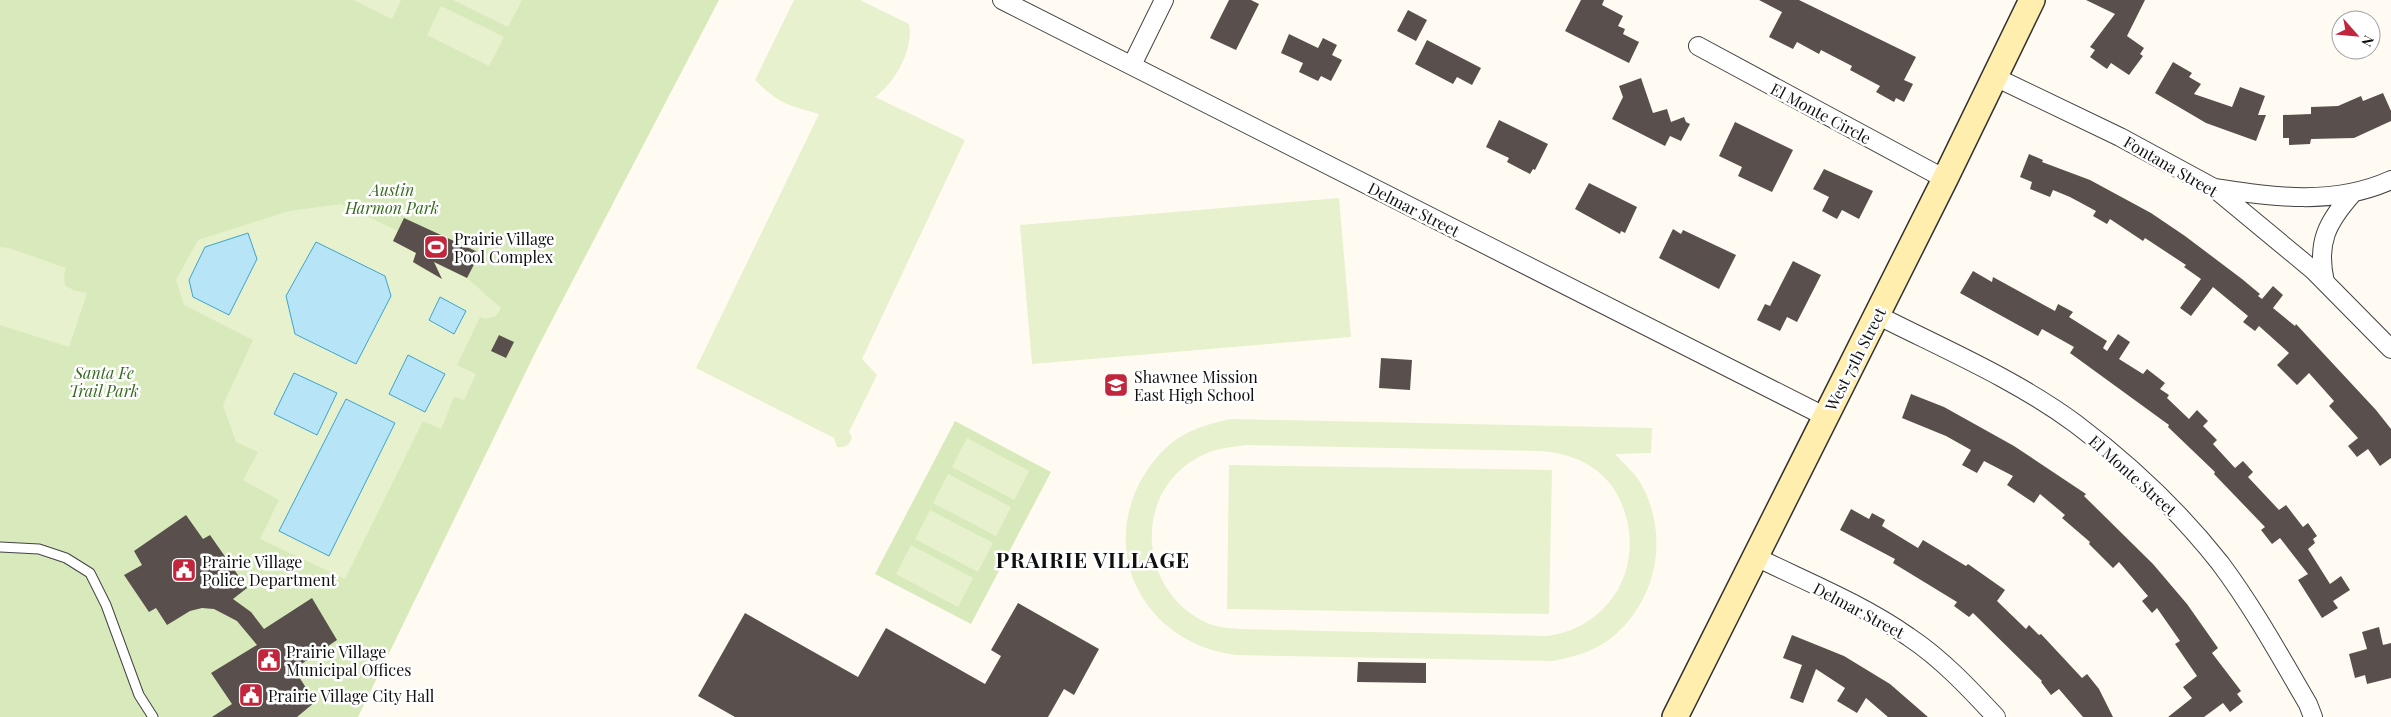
<svg xmlns="http://www.w3.org/2000/svg" width="2391" height="717" font-family="'Playfair Display',serif">
  <rect width="100%" height="100%" fill="#fffbf2"/>
  <path fill="#d8eabb" d="M0 0H719L537 349 358 717H0Z
    M955 421 1051 472 971 624 875 574Z"/>
  <path fill="#e8f1cd" fill-rule="evenodd" d="M354 0H401L392 19Z
    M453 0H522L508 27Z
    M794 0H860L909 24C914 49 895 83 875 97L965 140 862 359 877 375 849 432 852 437C850 445 846 448 837 447L834 438 696 368 819 114C788 105 779 104 755 80Z
    M441 6 504 37 489 66 427 35Z
    M1339 198 1351 337 1032 364 1020 225Z
    M341 204 398 231 393 241 416 253 413 263 428 272 439 274 434 262 467 278 501 308 496 316 485 319 480 317 457 365 476 374 464 400 454 397 441 429 423 421 345 579 260 539 279 500 243 480 258 452 236 442 223 405 253 340 184 305 176 280 198 240 289 211Z
    M0 247 9 248 66 268 64 275 65 285 73 290 87 293 69 347 0 325Z
    M1231 419 1652 428 1651 453 1615 454C1623 463 1633 471 1640 482 1669 532 1659 596 1615 635 1598 650 1575 657 1553 661L1237 655C1151 645 1099 562 1140 482 1149 466 1162 449 1177 439 1193 428 1212 423 1231 419ZM1246 445 1541 451C1566 453 1589 461 1606 479 1615 488 1621 501 1625 513 1638 555 1624 599 1585 623 1574 630 1562 633 1549 636L1238 629C1227 628 1215 627 1205 622 1135 588 1133 486 1205 454 1218 448 1232 447 1246 445Z
    M967 438 1029 471 1014 500 952 467Z
    M1229 465 1552 470 1549 614 1227 609Z
    M948 474 1011 507 996 536 933 503Z
    M930 510 993 543 978 572 915 539Z
    M911 545 973 578 958 607 896 574Z"/>
  <path fill="#b7e5f7" stroke="#3da3ce" d="M248 233 257 259 229 315 193 297 189 280 205 247Z
    M316 242 385 276 391 296 356 364 295 334 286 296Z
    M440 297 466 311 454 334 429 320Z
    M408 355 445 374 425 412 389 394Z
    M294 373 337 393 317 435 274 414Z
    M346 399 395 423 329 556 279 531Z"/>
  <path fill="#594f4c" d="M1229 0H1251L1259 4 1236 50 1210 38Z
    M1581 0H1604L1602 5 1623 16 1618 26 1625 29 1623 34 1639 42 1629 63 1565 31Z
    M1759 0H1799L1916 57 1904 80 1913 84 1904 102 1896 98 1894 102 1876 92 1880 86 1850 70 1852 66 1821 50 1819 54 1797 42 1793 49 1769 37 1782 12Z
    M2086 0H2145L2127 36 2144 48 2140 54 2143 56 2129 75 2111 63 2107 69 2090 57 2095 50 2090 47 2115 14Z
    M1408 10 1427 20 1416 41 1397 31Z
    M1289 34 1318 48 1323 38 1337 45 1332 55 1342 60 1331 81 1321 76 1318 81 1299 72 1303 63 1281 53Z
    M1427 40 1481 68 1472 85 1457 77 1453 84 1415 64Z
    M2173 62 2192 73 2189 77 2201 84 2194 94 2232 107 2240 87 2265 96 2258 115H2266L2256 141 2206 123 2155 93Z
    M1641 78 1653 113 1667 109 1671 122 1684 117 1686 122 1690 124 1681 141 1670 136 1665 146 1612 119 1623 97 1619 86Z
    M2383 93 2391 111V121L2354 138 2311 139 2310 144 2289 145V138H2283V115L2311 114V107L2338 106 2361 96 2363 101Z
    M1499 120 1548 144 1535 170 1533 169 1530 174 1507 162 1509 158 1486 147Z
    M1735 122 1793 150 1772 192 1738 176 1742 167 1719 156Z
    M2029 154 2043 160 2042 162 2090 180 2151 213 2185 236 2242 279 2260 294 2258 296 2262 299 2273 286 2283 295 2273 308 2295 326 2296 324 2376 410 2391 429V458L2380 466 2368 449 2357 457 2348 446 2358 438 2329 406 2334 401 2309 373 2297 385 2277 365 2289 353 2259 326 2255 331 2243 322 2248 316 2213 287 2191 316 2180 308 2201 279 2184 267 2186 265 2145 238 2143 241 2110 219 2107 224 2093 216 2096 211 2070 197 2053 190 2050 197 2030 189 2032 182 2020 177Z
    M1824 169 1873 191 1859 219 1842 210 1837 219 1822 211 1829 197 1813 189Z
    M1589 183 1637 207 1625 233 1621 231 1620 234 1575 209Z
    M404 218 480 253 467 278 434 262 442 279 413 262 416 253 393 241Z
    M1673 229 1681 234 1683 230 1736 255 1719 289 1659 258Z
    M1793 261 1821 275 1797 322 1787 317 1780 331 1757 320 1765 304 1770 306Z
    M1973 271 1992 282 1993 277 2055 311 2058 304 2073 312 2069 317 2107 341 2103 348 2107 351 2118 334 2130 342 2119 359 2143 374 2147 369 2165 383 2160 389 2169 395 2167 398 2189 419 2197 410 2208 421 2203 426 2217 440 2213 444 2235 468 2243 461 2253 472 2248 477 2279 510 2286 505 2303 527 2308 523 2317 536 2313 539 2315 543 2308 549 2330 584 2341 576 2350 590 2333 601 2338 608 2322 618 2298 580 2308 574 2280 538 2272 544 2261 530 2265 527 2214 474 2215 472 2168 427 2169 425 2070 353 2074 347 2042 329 2038 336 1960 293Z
    M499 335 514 342 506 358 491 351Z
    M1381 358 1412 360 1410 390 1379 388Z
    M1911 394 1944 407 2014 446 2086 494 2084 496 2153 564 2187 604 2218 648 2212 653 2241 691 2237 694 2243 702 2230 712 2223 703 2204 717H2168L2192 698 2183 687 2197 676 2175 644 2180 641 2157 608 2152 613 2142 601 2148 596 2119 562 2113 568 2089 544 2090 542 2062 518 2065 515 2040 494 2034 503 2007 485 2013 476 1984 461 1977 473 1962 465 1971 450 1946 436 1902 418Z
    M1851 509 1869 519 1872 513 1885 520 1882 526 1918 548 1923 540 1966 566 1968 564 2005 590 1997 601 2026 629 2029 625 2039 635 2041 634 2082 678 2087 674 2099 689 2113 717H2083L2059 689 2051 695 2041 682 2042 681 1973 613 1969 617 1954 606 1957 602 1893 563 1895 559 1840 530Z
    M186 515 203 539 210 535 247 588 233 599 251 612 264 629 312 598 337 640 294 669 315 702 297 717H212L232 704 211 673 257 645 237 621 214 609 202 608 190 611 167 625 156 608 149 612 124 575 142 565 134 551Z
    M1018 603 1099 649 1074 695 1064 689 1048 717H735L698 696 745 613 858 677 886 628 985 684 1001 656 991 650Z
    M2379 627 2383 645 2391 643V678L2367 684 2365 675 2355 678 2349 654 2367 649 2362 632Z
    M1792 635 1844 656 1890 684 1928 717H1888L1866 698 1857 713 1837 701 1845 688 1816 669 1803 703 1790 698 1802 665 1783 658Z
    M1358 662 1426 663V683L1357 682Z"/>
  <g fill="none" stroke-linecap="round" stroke-linejoin="round">
    <defs>
      <path id="service" d="M0 547 39 549 66 558 90 573 106 605 139 695 153 717"/>
      <path id="minor" d="M1002 0 1826 417
        M1698 46 1945 179
        M1132 65 1164 0
        M1995 77 2120 137 2214 188 2313 270 2391 349
        M2214 188C2274 197 2334 206 2391 180
        M2325 282C2316 243 2327 222 2353 193
        M1877 315C1944 349 2015 379 2076 424 2129 464 2179 511 2220 563 2253 607 2280 656 2308 704L2313 717
        M1756 557C1807 582 1862 604 1909 637 1942 659 1969 688 1996 717"/>
      <path id="secondary" d="M1675 717 1945 179 2032 0"/>
    </defs>
    <use href="#service" stroke="#434343" stroke-width="11"/>
    <use href="#minor" stroke="#434343" stroke-width="20"/>
    <use href="#secondary" stroke="#323232" stroke-width="28"/>
    <use href="#service" stroke="#fff" stroke-width="9"/>
    <use href="#minor" stroke="#fff" stroke-width="18"/>
    <use href="#secondary" stroke="#ffeead" stroke-width="25"/>
  </g>
  <defs>
    <symbol id="stadium-square" viewBox="-11 -11 22 22"><rect x="-9" y="-9" width="18" height="18" rx="4" fill="#c2263d" stroke="#fff"/><path d="M0-5a6.5 5 0 1 0 0 10a6.5 5 0 1 0 0-10ZM-3.5-1.8h7v3.6h-7Z" fill="#fff"/></symbol>
    <symbol id="school-square" viewBox="-11 -11 22 22"><rect x="-9" y="-9" width="18" height="18" rx="4" fill="#c2263d" stroke="#fff"/><path d="M0-5L7-2L0 1L-7-2ZM-4 1L0 2.5L4 1V4Q0 6-4 4Z" fill="#fff"/></symbol>
    <symbol id="civic-square" viewBox="-11 -11 22 22"><rect x="-9" y="-9" width="18" height="18" rx="4" fill="#c2263d" stroke="#fff"/><path d="M-.6-6.5H3V-4.5H.6V-3L4-1V1h2V6H-6V1h2V-1L-.6-3ZM-1.2 2.5V6h2.4V2.5Z" fill="#fff"/></symbol>
  </defs>
  <g fill-rule="evenodd">
    <use href="#stadium-square" x="422" y="233" width="28" height="28"/>
    <use href="#school-square" x="1102" y="371" width="28" height="28"/>
    <use href="#civic-square" x="170" y="556" width="28" height="28"/>
    <use href="#civic-square" x="255" y="646" width="28" height="28"/>
    <use href="#civic-square" x="237" y="681" width="28" height="28"/>
  </g>
  <g text-anchor="middle" dominant-baseline="central" stroke-width="5" stroke-linejoin="round" paint-order="stroke">
    <g font-size="16" fill="#101010" stroke="#fff">
      <text transform="translate(1821 113) rotate(28)">El Monte Circle</text>
      <text transform="translate(2171 166) rotate(30)">Fontana Street</text>
      <text transform="translate(1414 209) rotate(27)">Delmar Street</text>
      <text transform="translate(1855 359) rotate(-63)">West 75th Street</text>
      <text transform="translate(2133 475) rotate(42)">El Monte Street</text>
      <text transform="translate(1859 610) rotate(28)">Delmar Street</text>
    </g>
    <g font-size="16" font-style="italic" fill="#35691e" stroke="#fff">
      <text x="392" y="189">Austin<tspan x="392" dy="18">Harmon Park</tspan></text>
      <text x="104" y="372">Santa Fe<tspan x="104" dy="18">Trail Park</tspan></text>
    </g>
    <g font-size="16" fill="#101010" stroke="#fff" text-anchor="start">
      <text x="454" y="238">Prairie Village<tspan x="454" dy="18">Pool Complex</tspan></text>
      <text x="1134" y="376">Shawnee Mission<tspan x="1134" dy="18">East High School</tspan></text>
      <text x="202" y="561">Prairie Village<tspan x="202" dy="18">Police Department</tspan></text>
      <text x="286" y="651">Prairie Village<tspan x="286" dy="18">Municipal Offices</tspan></text>
      <text x="268" y="695">Prairie Village City Hall</text>
    </g>
    <g font-size="21" font-weight="bold" letter-spacing="1" fill="#101010" stroke="#fff">
      <text x="1093" y="559">PRAIRIE VILLAGE</text>
    </g>
  </g>
  <g transform="translate(2356 35) rotate(117)"><circle r="24" fill="#ffffff" stroke="#9f9f9f"/>
  <path d="M0-4L9 19L0 12L-9 19Z" fill="#c2263d"/>
  <text y="-8" font-size="14" font-weight="bold" text-anchor="middle" fill="#101010">N</text>
  </g>
</svg>
